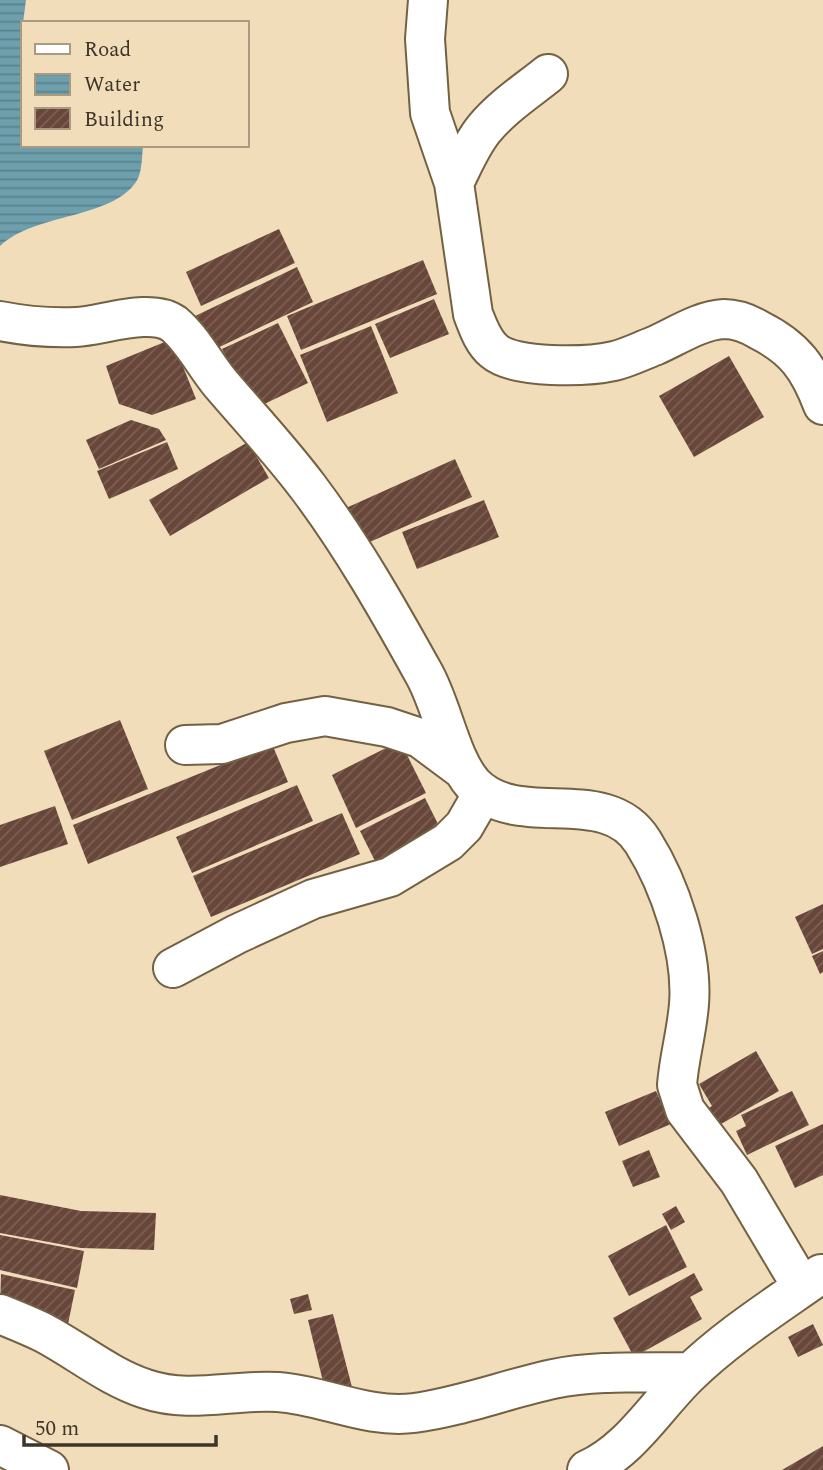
<svg xmlns="http://www.w3.org/2000/svg" width="823" height="1470" font-family="Spectral,serif">
  <defs>
    <pattern id="water-rules" width="6" height="5" patternUnits="userSpaceOnUse" patternTransform="scale(1.75)"><rect width="6" height="5" fill="#6d9fac"/><path d="M0 2.5h6" fill="none" stroke="#5b828c"/></pattern>
    <pattern id="building-hatch" width="6" height="6" patternUnits="userSpaceOnUse" patternTransform="scale(1.75)"><rect width="6" height="6" fill="#68473a"/><path d="M-1 1l2-2M0 6l6-6M5 7l2-2" fill="none" stroke="#7b6054"/></pattern>
  </defs>
  <rect width="100%" height="100%" fill="#f2ddbb"/>
  <path fill="url(#water-rules)" d="M0 0H26L23 23V145H143C142 156 142 174 136 182 111 219 35 213 0 246Z"/>
  <path fill="url(#building-hatch)" d="M279 229 295 263 201 306 186 272Z
    M423 260 437 294 301 350 287 316Z
    M297 267 313 302 209 352 193 317Z
    M434 299 449 334 390 358 375 324Z
    M278 323 308 383 252 410 222 349Z
    M371 326 398 393 327 422 300 355Z
    M172 339 196 399 152 415 119 404 106 366Z
    M729 356 764 417 694 457 659 396Z
    M131 420 159 429 166 440 99 469 86 440Z
    M167 442 178 469 109 499 97 471Z
    M248 442 269 478 170 536 149 500Z
    M455 459 472 497 363 545 346 508Z
    M484 500 499 537 417 569 402 532Z
    M120 720 148 789 72 820 44 751Z
    M400 741 426 793 356 828 332 775Z
    M272 744 288 782 88 864 73 825Z
    M297 785 313 821 192 873 176 837Z
    M425 798 444 836 379 869 360 831Z
    M55 806 68 844 0 867V825Z
    M342 813 360 854 211 917 193 876Z
    M823 904V949L812 954 795 917Z
    M823 951V972L820 974 812 956Z
    M756 1051 779 1091 714 1128 705 1110 712 1106 699 1084Z
    M656 1091 671 1124 619 1146 605 1112Z
    M792 1091 809 1125 747 1155 736 1131 746 1126 741 1115Z
    M823 1124V1175L795 1188 775 1146Z
    M649 1150 660 1177 633 1187 622 1161Z
    M0 1195 81 1211 156 1213 154 1250 81 1248 0 1233Z
    M676 1206 685 1222 671 1230 662 1214Z
    M666 1225 687 1267 629 1296 608 1256Z
    M0 1235 84 1251 77 1288 0 1270Z
    M694 1273 703 1290 690 1297 702 1319 634 1357 613 1318Z
    M1 1274 75 1290 68 1324 0 1310Z
    M308 1294 312 1310 294 1314 290 1299Z
    M333 1314 353 1391 327 1398 308 1320Z
    M813 1324 823 1345 798 1357 788 1337Z
    M823 1446V1470H782Z"/>
  <g fill="none" stroke-linecap="round" stroke-linejoin="round">
    <defs>
      <path id="minor" d="M428 0 425 39 430 113 454 183 473 314C478 327 483 342 494 351 514 369 587 367 614 361 627 358 641 351 654 346 675 337 700 320 724 319 736 319 749 324 759 330 795 348 809 368 823 405
        M454 183C463 165 471 145 484 129 502 107 527 91 548 74
        M0 321C25 326 50 328 76 327 102 326 151 307 174 324 193 340 205 365 221 384 250 418 281 451 308 487 351 544 388 609 423 672 442 704 450 758 473 784 518 832 606 782 643 842 670 885 693 953 689 1004 687 1031 679 1058 677 1085L685 1110 739 1181 802 1287
        M185 745 222 744 286 723 325 716 387 727 420 738 463 770
        M173 968 237 934 313 899 390 877 448 842 464 826 483 793
        M0 1314C15 1320 30 1326 44 1333 78 1351 109 1377 146 1389 190 1404 233 1389 278 1392 323 1395 367 1419 414 1413 460 1407 507 1389 553 1379 598 1370 645 1373 690 1372
        M0 1445 49 1470
        M587 1470C630 1451 656 1406 688 1375 728 1336 776 1306 821 1274"/>
    </defs>
    <use href="#minor" stroke="#736143" stroke-width="42"/>
    <use href="#minor" stroke="#fff" stroke-width="38"/>
  </g>
  <rect x="21" y="21" width="228" height="126" fill="#f2ddbb" stroke="#aa9a80" stroke-width="2"/>
  <rect x="35" y="44" width="35" height="10" fill="#ffffff" stroke="#aa9a80" stroke-width="2"/>
  <text x="84" y="56" font-size="21" fill="#3d3528">Road</text>
  <rect x="35" y="74" width="35" height="21" fill="url(#water-rules)" stroke="#aa9a80" stroke-width="2"/>
  <text x="84" y="91" font-size="21" fill="#3d3528">Water</text>
  <rect x="35" y="108" width="35" height="21" fill="url(#building-hatch)" stroke="#aa9a80" stroke-width="2"/>
  <text x="84" y="126" font-size="21" fill="#3d3528">Building</text>
  <path d="M24 1435v10h192v-10" fill="none" stroke="#3d3528" stroke-width="3.5"/>
  <text x="35" y="1435" font-size="21" fill="#3d3528" stroke="#f2ddbb" stroke-width="5" paint-order="stroke">50 m</text>
</svg>
